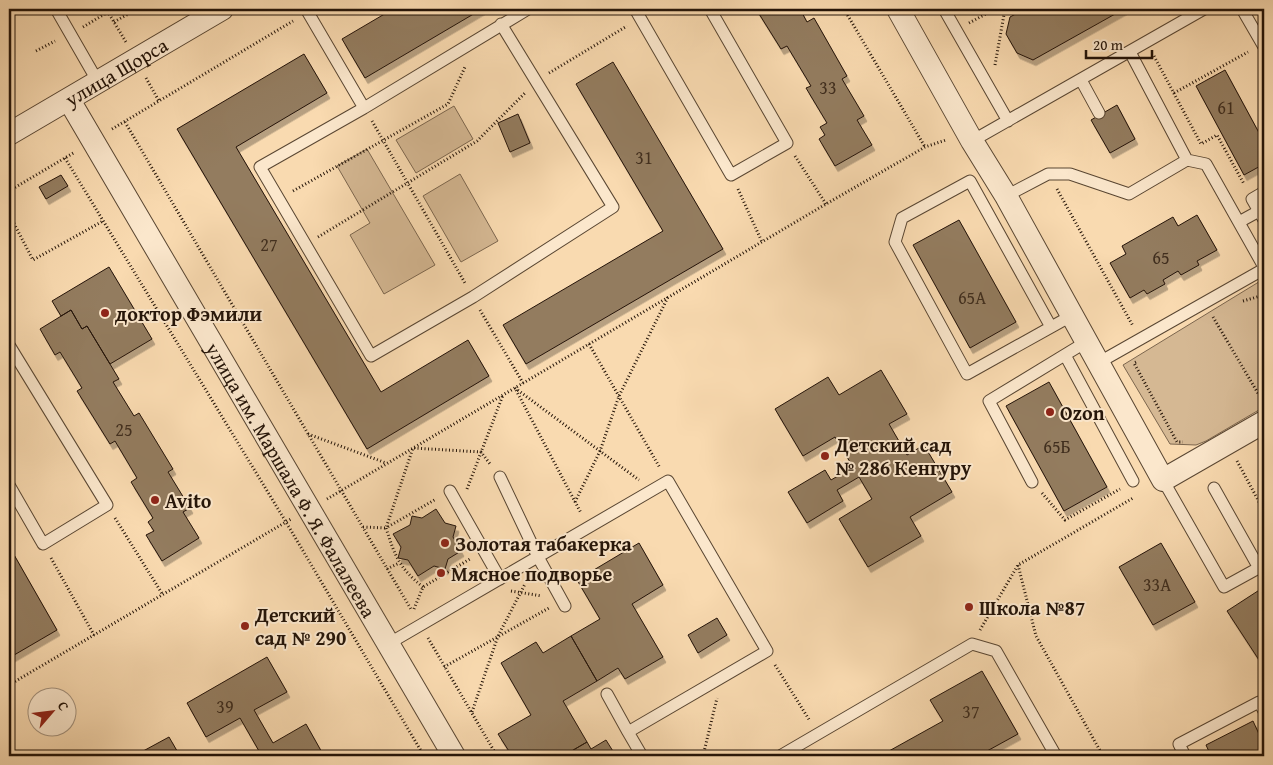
<svg xmlns="http://www.w3.org/2000/svg" width="1273" height="765" font-family="'Gentium Book Plus',serif">
  <defs>
    <filter id="shadow"><feDropShadow dx="3" dy="5.5" stdDeviation="0" flood-color="#0004"/></filter>
  </defs>
  <rect width="100%" height="100%" fill="#f9dab0"/>
  <filter id="stains"><feTurbulence type="fractalNoise" baseFrequency=".004" numOctaves="4"/><feColorMatrix values="0 0 0 0 .2 0 0 0 0 .09 0 0 0 0 .02 0 0 0 .5 -.17"/></filter>
  <radialGradient id="worn" r=".72"><stop offset=".6" stop-color="#630" stop-opacity="0"/><stop offset="1" stop-color="#630" stop-opacity=".3"/></radialGradient>
  <path fill="#d5b893" stroke="#7c664e" d="M454 106 473 139 416 173 396 140Z
    M367 149 435 265 384 294 350 235 370 223 337 166Z
    M460 174 498 241 461 262 423 196Z
    M1262 280 1264 284V407L1206 441 1196 445 1170 444 1123 365Z"/>
  <path fill="#937b5f" stroke="#241408" filter="url(#shadow)" d="M393 9H482L365 78 342 39Z
    M756 9H800L807 22 814 18 847 76 842 79 864 116 857 120 872 145 835 166 819 139 825 135 820 127 827 123 806 88 811 86 787 46 781 49Z
    M1025 9H1124L1033 60 1017 53 1006 34 1010 17Z
    M304 54 327 93 236 147 381 392 468 340 489 376 367 449 177 129Z
    M613 62 723 249 526 364 503 325 663 231 576 84Z
    M1225 70 1264 142V164L1244 175 1196 86Z
    M1117 105 1135 139 1110 153 1091 120Z
    M518 114 530 143 510 152 498 123Z
    M61 175 68 186 46 199 39 187Z
    M1197 215 1217 250 1197 261 1199 265 1181 275 1178 271 1163 280 1165 284 1147 294 1144 290 1130 298 1110 263 1126 254 1122 246 1173 217 1178 226Z
    M959 220 1016 322 970 348 913 245Z
    M109 267 152 339 110 364 87 326 82 329 71 310 61 316 52 301Z
    M71 310 82 329 87 326 119 379 113 382 134 416 139 413 173 469 168 472 190 508 183 512 199 538 162 561 146 535 154 531 148 522 153 518 131 482 137 478 115 441 110 444 77 391 82 388 60 352 55 355 40 329Z
    M881 370 907 414 889 424 907 455 924 445 952 492 910 517 921 536 868 567 839 519 872 499 859 477 837 490 843 501 807 523 788 492 825 470 831 480 853 467 835 437 803 456 775 409 828 377 839 395Z
    M1049 382 1107 487 1064 511 1006 406Z
    M1264 467V486L1261 480Z
    M436 509 445 523 456 526 453 537 461 551 448 559 445 569 434 566 418 576 408 560 398 558 401 547 393 534 410 525 412 516 422 518Z
    M639 543 663 585 632 604 663 657 625 679 618 668 597 681 571 636 600 619 577 580Z
    M1161 543 1195 602 1153 625 1119 567Z
    M9 546 57 630 9 658Z
    M1264 587V657L1259 660 1227 611Z
    M717 618 727 635 698 653 688 635Z
    M571 636 597 681 563 701 587 742 563 756H512L498 734 531 715 501 663 536 642 543 653Z
    M267 657 287 692 254 710 273 743 306 724 324 756H248L259 751 240 718 206 737 187 703Z
    M982 671 1018 734 978 756H880L943 721 930 700Z
    M1253 721 1264 745V756H1211L1206 745Z
    M169 737 180 756H134Z
    M606 740 616 756H563L587 742 591 749Z"/>
  <g fill="none" stroke-linecap="round" stroke-linejoin="round">
    <defs>
      <path id="lane" d="M56 9 98 82
        M306 9 364 108 260 167 371 356 473 297 613 207 501 24
        M635 9 731 175 787 143 710 9
        M944 9 1008 121
        M1242 9 1264 47
        M1130 52 1187 160
        M1081 80 1099 113
        M364 108 528 9
        M972 141 1204 9
        M1264 192 1252 199 1264 220
        M1006 196 1048 174H1070L1129 194 1187 160 1206 164 1264 267
        M1239 222 1259 211
        M1051 327 970 181 902 218 895 242 967 374 1071 316
        M9 345 107 505 43 544 9 485
        M1065 355 1133 481
        M1098 363 1264 269
        M500 477 538 557 565 606
        M1163 480 1224 587 1264 565
        M1032 482 989 401 1086 342
        M1214 488 1259 568
        M450 491 500 579
        M388 644 668 481 767 651 628 732 607 694
        M628 732 642 756
        M780 756 972 644 996 651 1056 756
        M1185 756 1179 744 1259 702 1264 711"/>
      <g id="street">
        <path d="M898 9 972 141 1006 196 1163 480 1264 422"/>
        <path id="s1" d="M69 100 454 756"/>
        <path id="s2" d="M9 134 222 9"/>
      </g>
    </defs>
    <use href="#lane" stroke="#594632" stroke-width="13"/>
    <use href="#street" stroke="#594632" stroke-width="24"/>
    <path stroke="#241408" stroke-width="3" stroke-dasharray="1 2.5" stroke-linecap="butt" d="M844 9 925 147
      M114 22 137 9
      M969 23 995 9
      M83 27 108 12 126 42
      M36 51 55 41
      M1154 56 1201 144 1217 135 1244 184
      M995 65 1005 9
      M549 73 627 26
      M146 78 159 101
      M1174 93 1248 52
      M372 121 465 283
      M125 122 412 611
      M112 129 293 21
      M795 156 826 204
      M65 158 286 522 424 756
      M738 189 762 242
      M1057 189 1133 326
      M9 191 75 152
      M293 191 448 104 465 67
      M9 214 33 260 103 221
      M318 237 477 141 525 93
      M1243 301 1264 295
      M480 310 523 383
      M1213 317 1262 400
      M589 344 660 468
      M1136 362 1134 363 1177 442H1183
      M515 388 639 480
      M516 390 581 513
      M308 434 386 463
      M1237 461 1264 511
      M467 489 503 395
      M1042 493 1065 520 1120 489
      M327 499 826 204 925 147 946 140
      M575 502 600 451 619 396 668 297
      M115 518 163 595
      M363 527 386 528 413 448 481 452 490 464
      M51 558 94 635
      M1018 565 1036 636 1103 756
      M387 569 399 563
      M423 587C399 568 395 556 386 528L436 499
      M511 591 542 596
      M414 609 423 587 470 559
      M980 630 1018 565 1133 498
      M428 638 497 756
      M775 665 810 721
      M444 667 549 608
      M9 685 291 519
      M472 712 498 636 525 584
      M703 756 717 698"/>
    <use href="#lane" stroke="#fbe7cc" stroke-width="11"/>
    <use href="#street" stroke="#fbe7cc" stroke-width="22"/>
  </g>
  <g fill="#8f2418" stroke="#fbe7cc" stroke-width="2">
    <circle cx="105" cy="313" r="5"/>
    <circle cx="1050" cy="412" r="5"/>
    <circle cx="825" cy="456" r="5"/>
    <circle cx="155" cy="500" r="5"/>
    <circle cx="445" cy="543" r="5"/>
    <circle cx="441" cy="573" r="5"/>
    <circle cx="969" cy="607" r="5"/>
    <circle cx="245" cy="626" r="5"/>
  </g>
  <g text-anchor="middle" dominant-baseline="central" stroke-width="4" stroke-linejoin="round" paint-order="stroke">
    <g font-size="18" fill="#402e1e">
      <text x="828" y="87">33</text>
      <text x="1226" y="107">61</text>
      <text x="644" y="157">31</text>
      <text x="269" y="244">27</text>
      <text x="1161" y="257">65</text>
      <text x="972" y="297">65А</text>
      <text x="124" y="429">25</text>
      <text x="1057" y="446">65Б</text>
      <text x="1157" y="584">33А</text>
      <text x="225" y="706">39</text>
      <text x="971" y="711">37</text>
    </g>
    <g font-size="20" fill="#241408" stroke="#fbe7cc">
      <text stroke="none"><textPath href="#s2" startOffset="124">улица Щорса</textPath></text>
      <text stroke="none"><textPath href="#s1" startOffset="440">улица им. Маршала Ф. Я. Фалалеева</textPath></text>
    </g>
    <g font-size="20" font-weight="bold" fill="#241408" stroke="#fbe7cc" text-anchor="start">
      <text x="115" y="313">доктор Фэмили</text>
      <text x="1060" y="412">Ozon</text>
      <text x="835" y="444">Детский сад<tspan x="835" dy="23">№ 286 Кенгуру</tspan></text>
      <text x="165" y="500">Avito</text>
      <text x="455" y="543">Золотая табакерка</text>
      <text x="451" y="573">Мясное подворье</text>
      <text x="979" y="607">Школа №87</text>
      <text x="255" y="614">Детский<tspan x="255" dy="23">сад № 290</tspan></text>
    </g>
  </g>
  <rect width="1273" height="765" fill="none" stroke="#f9dab0" stroke-width="30"/>
  <rect x="10" y="10" width="1253" height="745" fill="none" stroke="#241408" stroke-width="2.5"/>
  <rect x="15" y="15" width="1243" height="735" fill="none" stroke="#241408"/>
  <g transform="translate(52 712) rotate(62)"><circle r="24" fill="#fbe7cc" stroke="#a5937e"/>
  <path d="M0-4L9 19L0 12L-9 19Z" fill="#8f2418"/>
  <text y="-8" font-size="14" font-weight="bold" text-anchor="middle" fill="#241408">С</text>
  </g>
  <path d="M1086 50v8h66v-8" fill="none" stroke="#241408" stroke-width="2.5"/>
  <text x="1093" y="50" font-size="15" fill="#241408" stroke="#fbe7cc" stroke-width="4" paint-order="stroke">20 m</text>
  <rect width="100%" height="100%" filter="url(#stains)"/>
  <rect width="100%" height="100%" fill="url(#worn)"/>
</svg>
